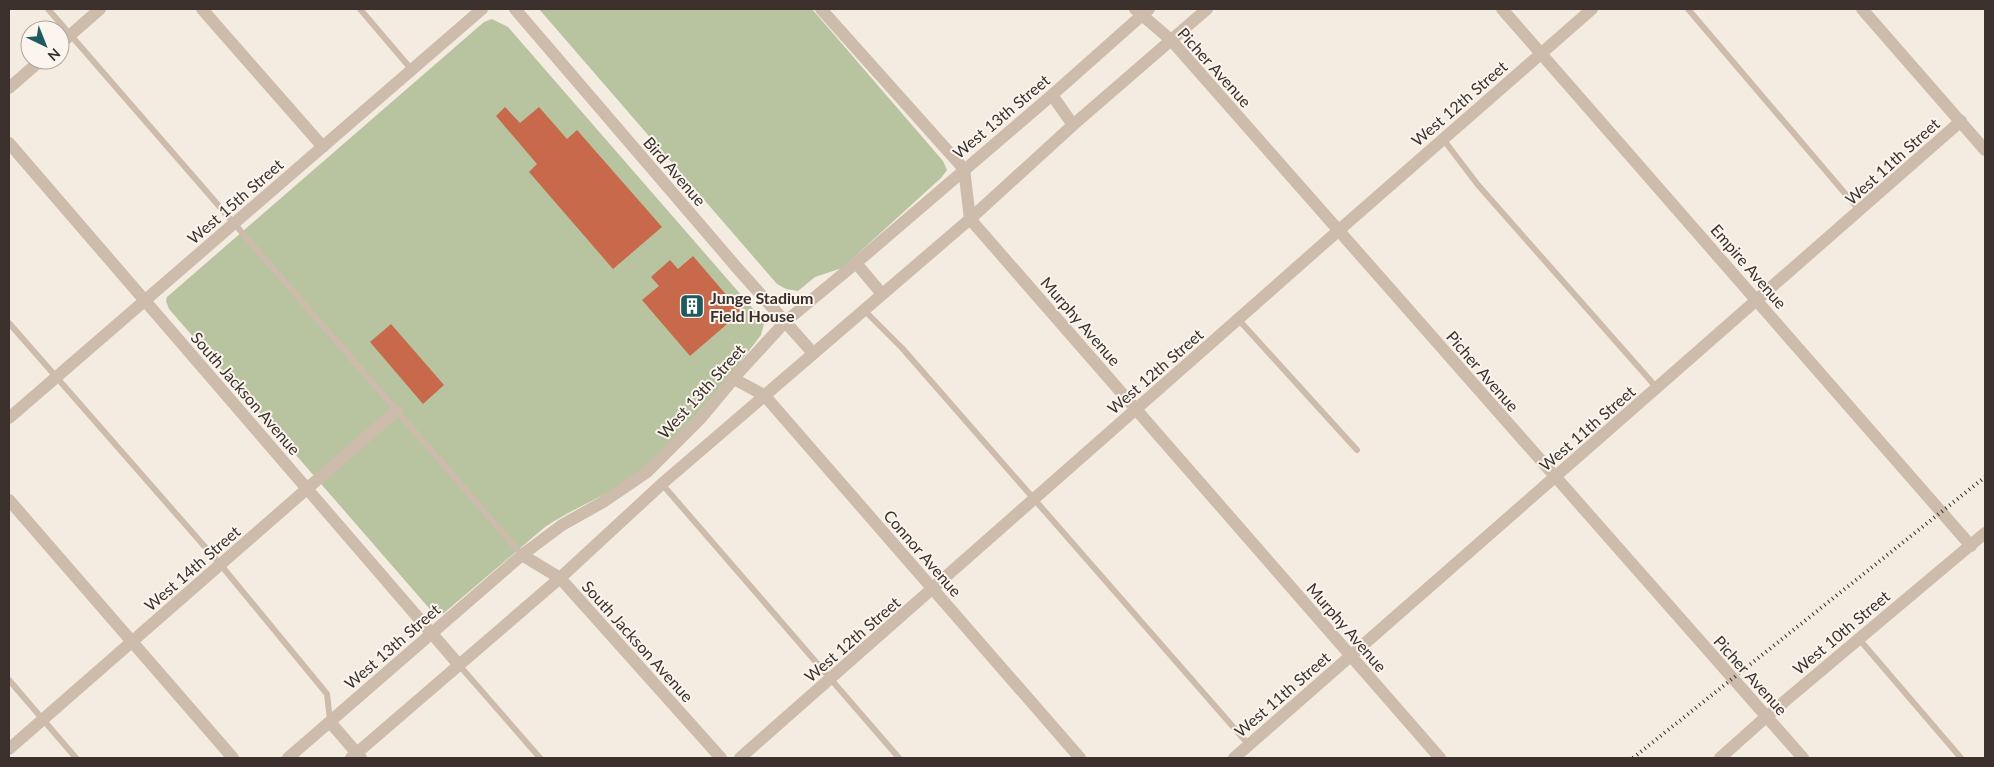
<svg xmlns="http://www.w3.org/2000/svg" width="1994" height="767" font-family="Lato,sans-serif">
  <rect width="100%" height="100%" fill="#f4ebe1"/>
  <path fill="#b8c4a0" d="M539 9H812L943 161 947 170 941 178 842 268 815 277 798 291 786 289 777 284Z
    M492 19 508 27 762 319 764 324 761 335C719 389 679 446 622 484 597 500 570 510 545 527L444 613 435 615 169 309 166 301 167 297 484 22Z"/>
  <path fill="#c8694b" d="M505 107 520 123 539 107 567 139 577 130 662 227 613 269 529 172 537 164 496 116Z
    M693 256 741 312 690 356 642 300 659 286 651 277 670 260 678 269Z
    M391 324 444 385 423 404 370 342Z"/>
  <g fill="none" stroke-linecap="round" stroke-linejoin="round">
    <path stroke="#cdbbac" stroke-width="6" d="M48 9 522 555
      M360 9 412 70
      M1688 9 1860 211
      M1443 139 1478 185 1657 388
      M864 310 902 348 1249 745
      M1238 319 1357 450
      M9 323 220 564 327 694 330 720
      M662 484 899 758
      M1859 639 1961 758
      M459 665 540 758
      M9 680 76 758"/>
    <path stroke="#cdbbac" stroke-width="12" d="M202 9 323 147
      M515 9 738 269 813 353
      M821 9 964 169 970 219 1440 758
      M1135 9 1171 40 1803 758
      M1502 9 1971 546
      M1862 9 1985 150
      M60 44 100 9
      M9 88 41 60
      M9 143 459 665
      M734 379 764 395 1080 758
      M9 418 482 9
      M9 500 233 758
      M522 555 560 578 721 758
      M330 722 361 758
      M9 749 396 411
      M740 758 1338 231 1592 9
      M1234 758 1961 121
      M1720 758 1766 717 1985 533"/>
    <path stroke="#cdbbac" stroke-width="12" d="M1052 95 1073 125
      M856 263 882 294
      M288 758 522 555 562 525 603 502 647 472 701 418 741 370 785 322 856 263 1052 95 1149 9
      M351 758 560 578 664 482 970 219 1073 125 1207 9"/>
    <path stroke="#3b302b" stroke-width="4" stroke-dasharray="1 4" stroke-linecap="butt" d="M1633 758 1985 477"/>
  </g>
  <defs>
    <symbol id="building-square" viewBox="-11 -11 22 22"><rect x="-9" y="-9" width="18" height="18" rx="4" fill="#1f5a5e" stroke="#fbf5ee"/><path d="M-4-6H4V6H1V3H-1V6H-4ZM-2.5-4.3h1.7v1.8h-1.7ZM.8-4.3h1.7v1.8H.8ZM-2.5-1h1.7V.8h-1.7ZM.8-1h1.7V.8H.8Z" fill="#fff"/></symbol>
  </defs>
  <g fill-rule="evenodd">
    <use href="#building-square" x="678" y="292" width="28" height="28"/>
  </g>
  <g text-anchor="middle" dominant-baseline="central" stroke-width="4" stroke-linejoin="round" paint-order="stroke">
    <g font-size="16" fill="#3b302b" stroke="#fbf5ee">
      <text transform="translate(1215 67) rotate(48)">Picher Avenue</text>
      <text transform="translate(1459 103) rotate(-41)">West 12th Street</text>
      <text transform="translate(1001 116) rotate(-40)">West 13th Street</text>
      <text transform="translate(1892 161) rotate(-42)">West 11th Street</text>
      <text transform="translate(675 171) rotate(49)">Bird Avenue</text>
      <text transform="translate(235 201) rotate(-41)">West 15th Street</text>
      <text transform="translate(1749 266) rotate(49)">Empire Avenue</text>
      <text transform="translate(1081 321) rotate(49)">Murphy Avenue</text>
      <text transform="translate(1155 371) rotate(-41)">West 12th Street</text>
      <text transform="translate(1483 371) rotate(49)">Picher Avenue</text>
      <text transform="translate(701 391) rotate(-48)">West 13th Street</text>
      <text transform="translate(246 393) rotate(49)">South Jackson Avenue</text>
      <text transform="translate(1587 428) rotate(-41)">West 11th Street</text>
      <text transform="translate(923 553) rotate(49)">Connor Avenue</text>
      <text transform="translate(192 568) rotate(-41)">West 14th Street</text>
      <text transform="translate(1347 627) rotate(49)">Murphy Avenue</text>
      <text transform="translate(1841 632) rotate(-40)">West 10th Street</text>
      <text transform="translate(852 639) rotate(-41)">West 12th Street</text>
      <text transform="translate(638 641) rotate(48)">South Jackson Avenue</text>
      <text transform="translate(392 646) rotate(-41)">West 13th Street</text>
      <text transform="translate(1751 675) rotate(48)">Picher Avenue</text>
      <text transform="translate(1282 694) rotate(-41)">West 11th Street</text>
    </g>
    <g font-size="16" font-weight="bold" fill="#3b302b" stroke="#fbf5ee" text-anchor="start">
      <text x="710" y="297">Junge Stadium<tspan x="710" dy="18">Field House</tspan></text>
    </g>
  </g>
  <rect width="1994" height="767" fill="none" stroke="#3b302b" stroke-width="20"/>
  <g transform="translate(45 45) rotate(137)"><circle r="24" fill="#fbf5ee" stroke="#aea6a0"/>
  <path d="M0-4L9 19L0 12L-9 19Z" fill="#1f5a5e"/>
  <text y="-8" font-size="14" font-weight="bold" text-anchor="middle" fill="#3b302b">N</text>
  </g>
</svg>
